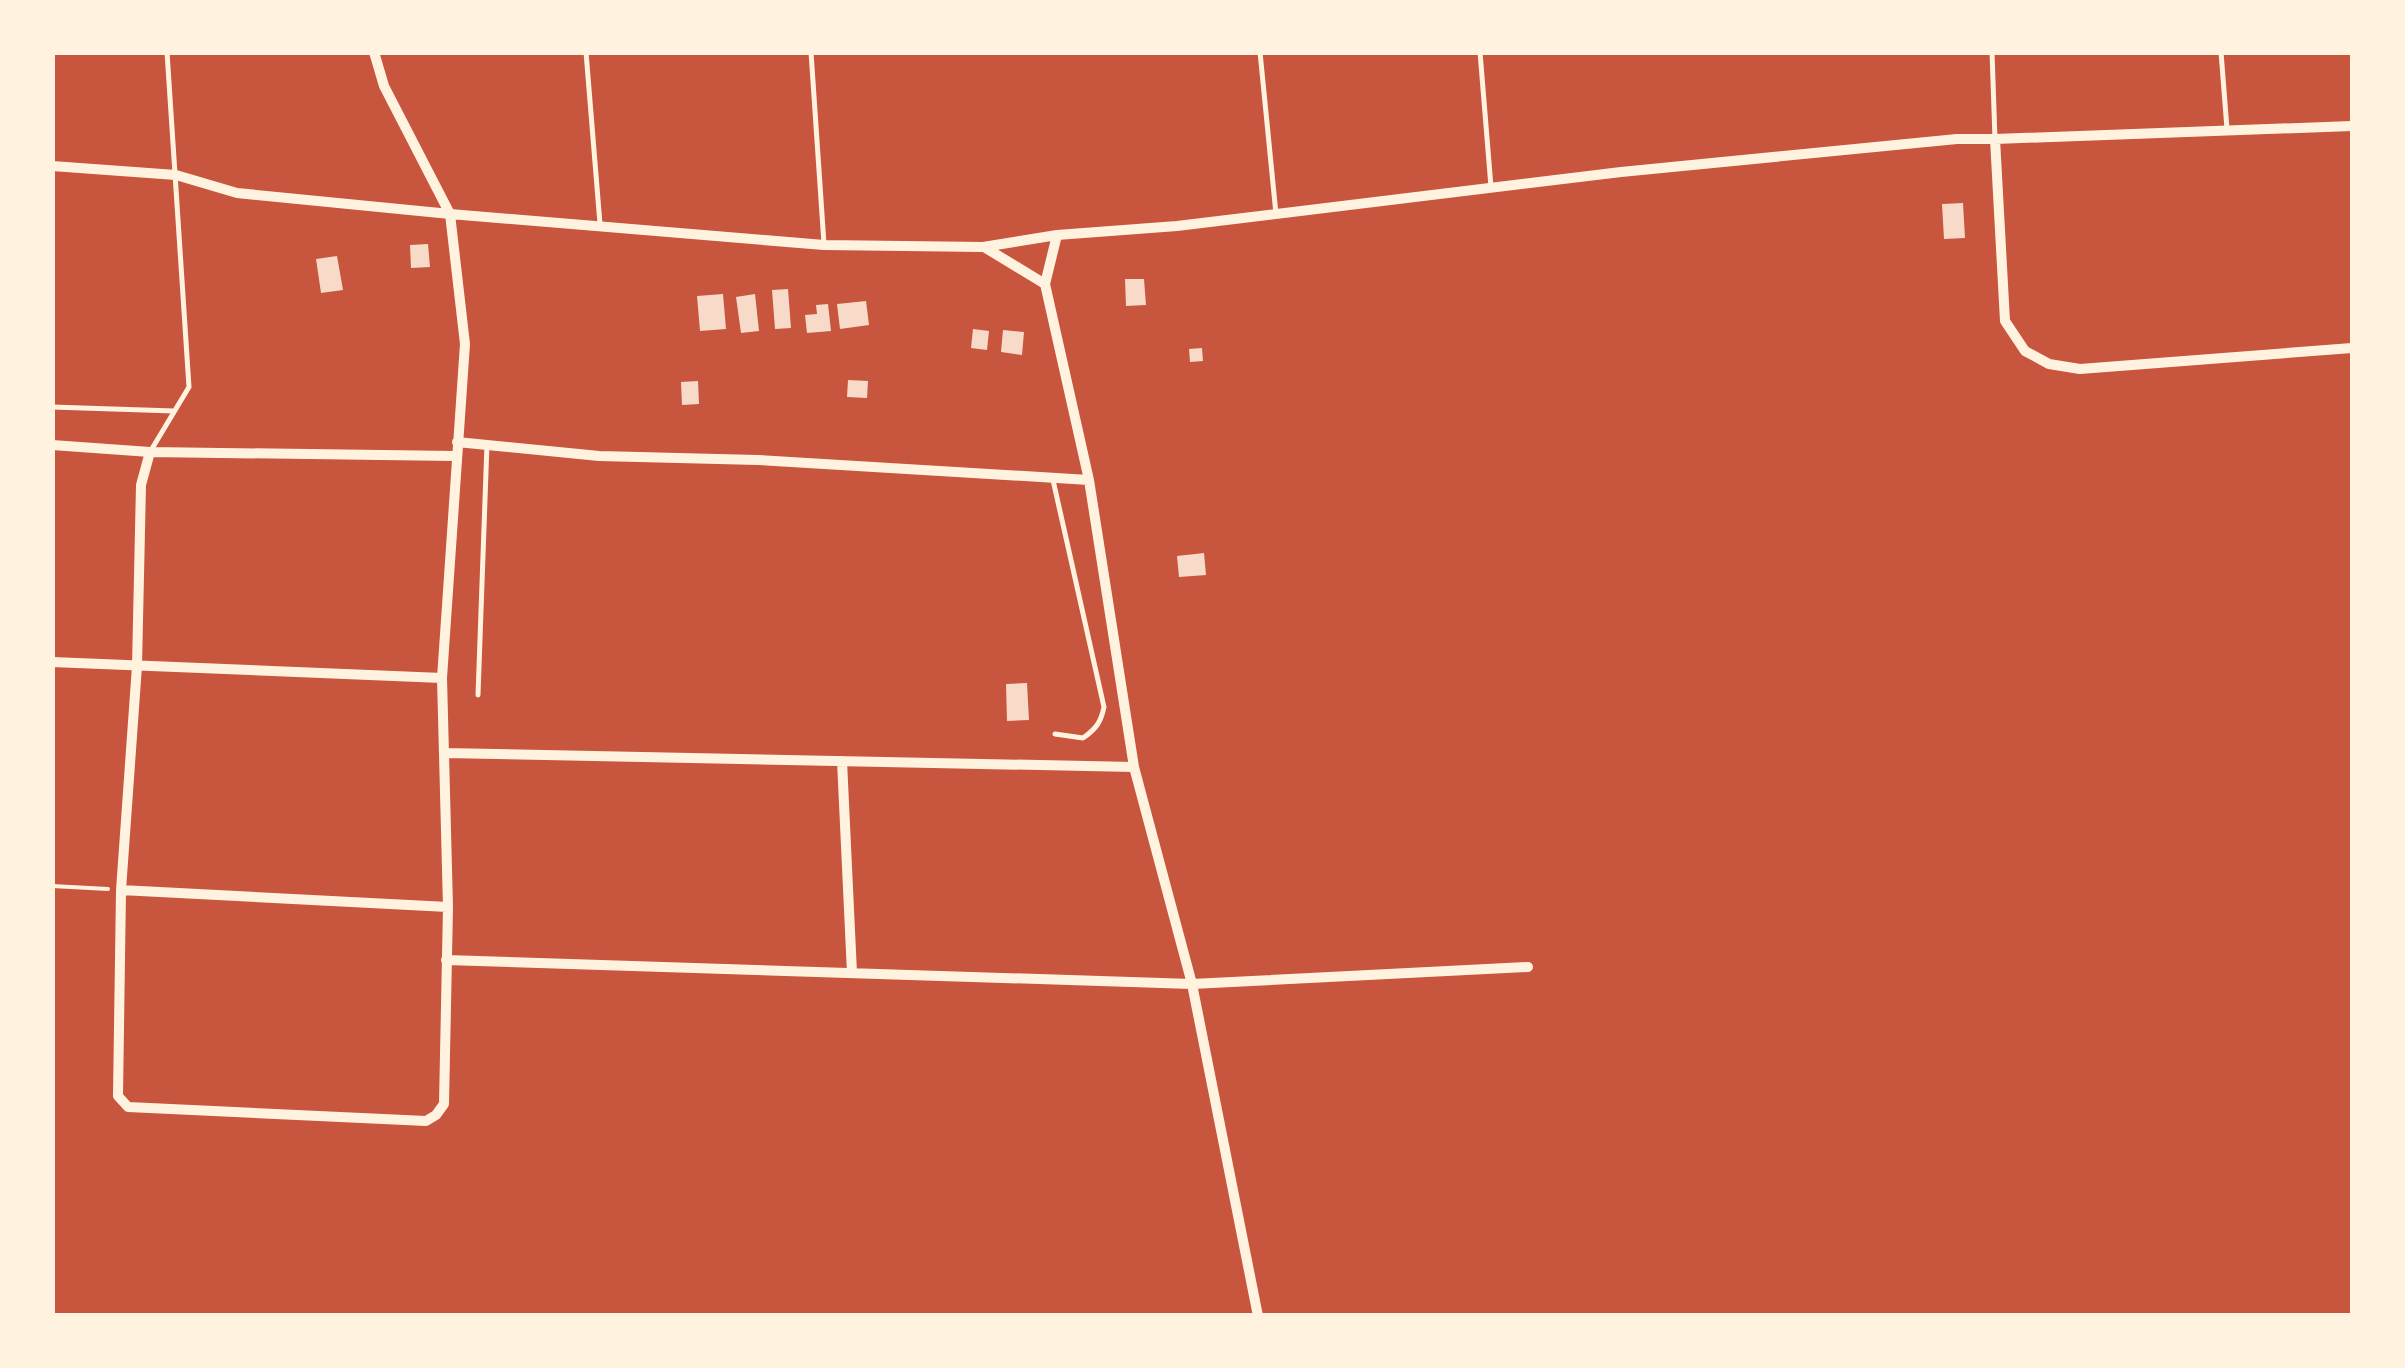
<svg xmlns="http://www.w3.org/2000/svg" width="2405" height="1368" font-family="Mulish,sans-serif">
  <rect width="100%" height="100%" fill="#c8553d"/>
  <path fill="#f7dbc8" d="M1963 203 1965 238 1944 239 1942 204Z
    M428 244 430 267 411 268 410 245Z
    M337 256 343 290 321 293 316 259Z
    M1125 279H1144L1146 305 1126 306Z
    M788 289 791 328 775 329 772 290Z
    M723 294 726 329 700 331 697 296Z
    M755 294 759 331 741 333 736 297Z
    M866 301 869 325 840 329 837 304Z
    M828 304 831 331 807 333 805 315 817 314 816 305Z
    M973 329 989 331 987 350 971 348Z
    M1003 330 1024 332 1022 355 1001 352Z
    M1202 348 1203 361 1190 362 1189 349Z
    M848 380 868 381 867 398 847 397Z
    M698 381 699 404 682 405 681 382Z
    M1204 553 1206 575 1179 577 1177 556Z
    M1027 683 1029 720 1007 721 1006 684Z"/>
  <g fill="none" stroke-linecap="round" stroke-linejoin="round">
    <path stroke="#fff3e0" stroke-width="4" d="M52 886 108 889"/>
    <path stroke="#fff3e0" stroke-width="5" d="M586 52 600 224
      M811 52 824 244
      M1260 52 1276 214
      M1480 52 1491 187
      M1992 52 1995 139
      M2221 52 2227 129
      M52 407 174 411
      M150 452 189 387 167 52
      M1053 480 1104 707C1101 722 1096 729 1083 738L1055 734
      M478 695 487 444"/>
    <path stroke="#fff3e0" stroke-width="10" d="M374 52 384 86 450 214 824 245 983 247 1057 235 1177 226 1621 172 1957 139H1995L2005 321 2025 351 2049 364 2080 369 2352 348
      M1995 139 2352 126
      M52 166 176 175 237 193 450 214 465 344 442 678 448 907 444 1104 436 1115 426 1121 128 1107 118 1096 121 890 137 666 141 485 150 452
      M1057 235 1045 284 1089 480 1134 767 1192 984 1258 1316
      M984 247 1045 284
      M457 442 599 456 758 460 1089 480
      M52 445 150 452 455 456
      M52 662 442 678
      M444 753 1134 767
      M842 761 852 973
      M121 890 448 907
      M446 960 1192 984 1528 967"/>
  </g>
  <rect width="2405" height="1368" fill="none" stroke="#fff3e0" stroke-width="110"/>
</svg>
